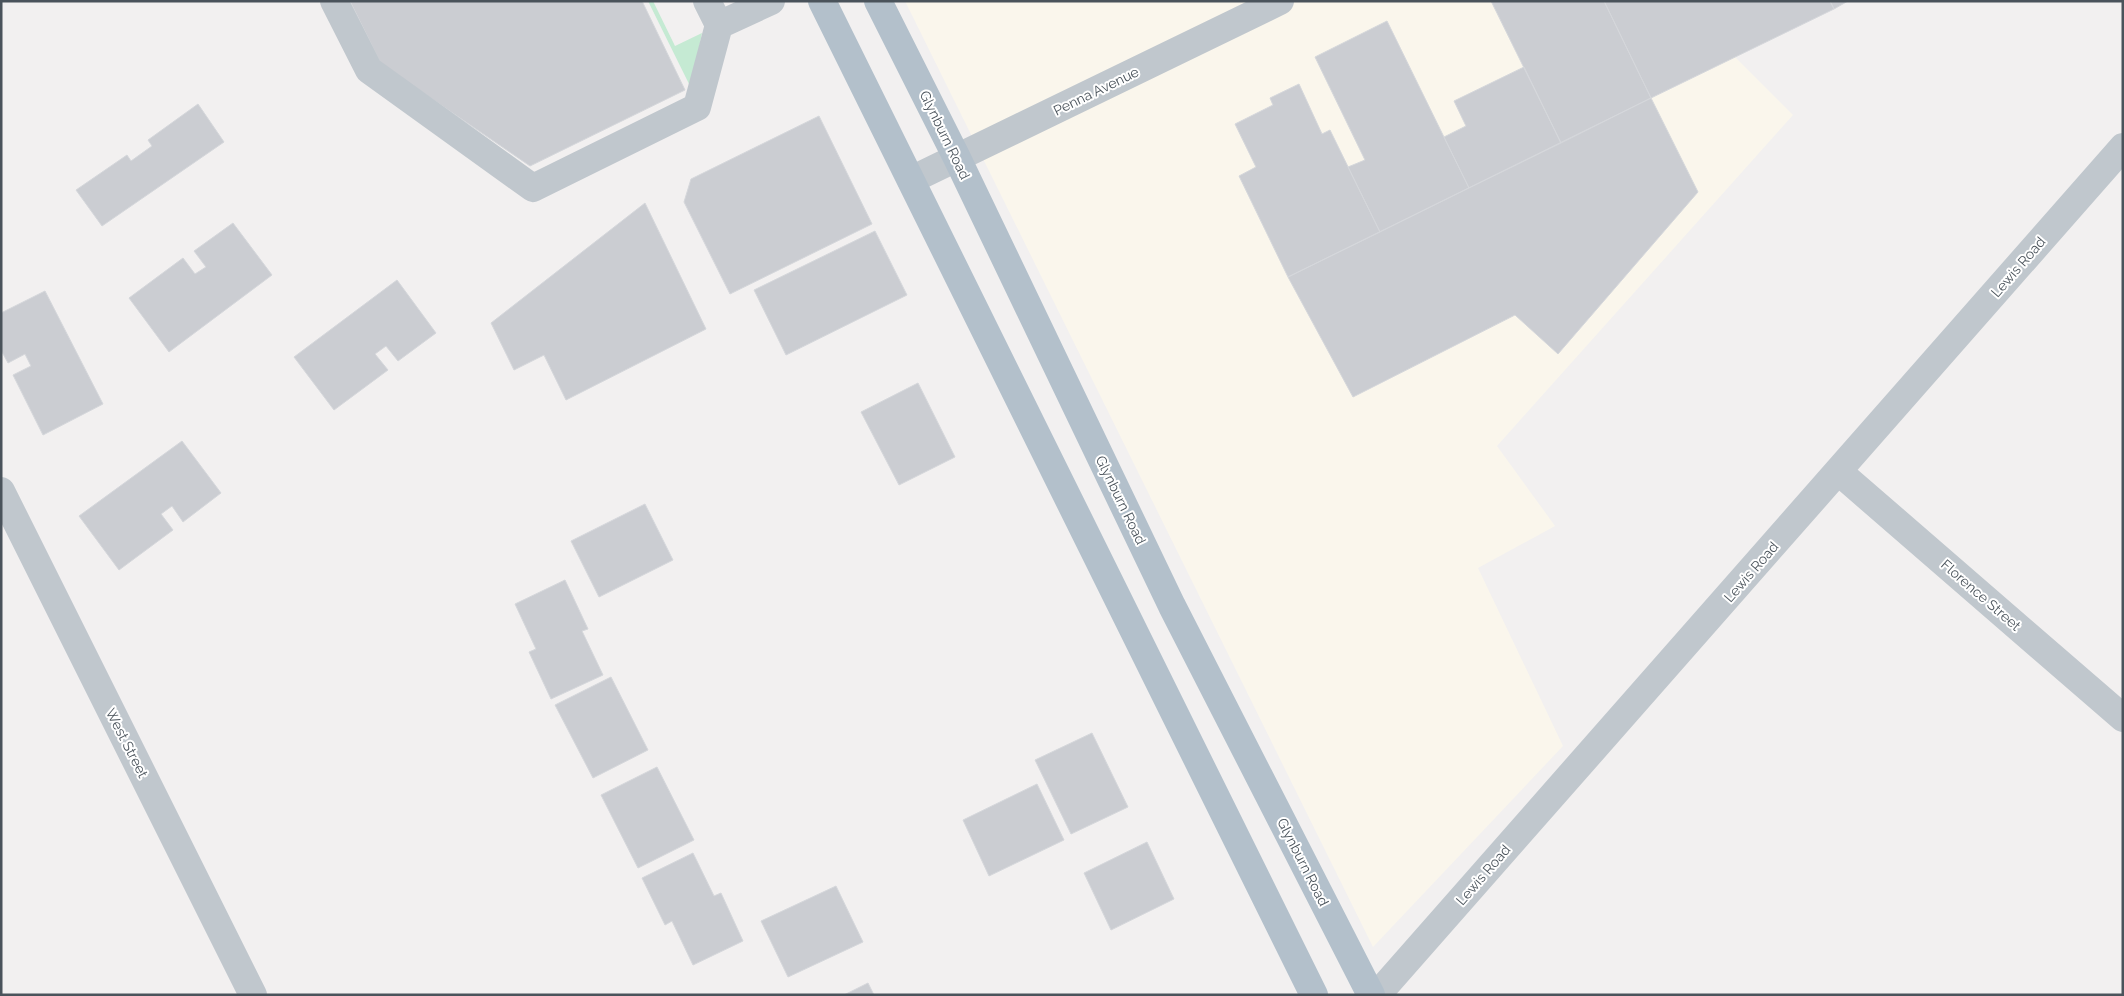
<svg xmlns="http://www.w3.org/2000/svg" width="2124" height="996" font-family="Raleway,sans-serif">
  <rect width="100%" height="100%" fill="#f2f0f0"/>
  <path fill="#faf6ec" d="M905 1H1848L1735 57 1793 115 1497 446 1555 526 1478 568 1563 746 1373 947Z"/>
  <path fill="#c5ead3" d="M648 1H653L675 46 702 33 691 88Z"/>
  <path fill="#cbcdd2" stroke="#d5d7db" d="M350 1H642L685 90 530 166 381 64Z
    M1491 1H1604L1651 98 1561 143Z
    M1604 1H1830L1834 9 1651 98Z
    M1830 1H1848L1834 9Z
    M1387 21 1469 188 1380 232 1348 167 1365 160 1315 57Z
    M1524 67 1561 143 1469 188 1444 137 1466 126 1454 101Z
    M1299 84 1322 134 1330 130 1380 232 1288 277 1239 176 1256 167 1235 124 1273 105 1270 98Z
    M1651 98 1698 192 1558 354 1515 315 1353 397 1288 277Z
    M198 104 224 142 102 226 76 190 127 155 131 161 152 146 148 140Z
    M819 116 872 224 730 294 684 202 691 179Z
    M645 203 706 329 566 400 544 355 514 370 491 323Z
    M233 223 272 275 169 352 129 298 183 258 195 274 206 267 194 251Z
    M875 231 907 295 786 355 754 290Z
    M397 280 436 333 398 361 386 346 375 354 388 370 334 410 294 357Z
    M45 291 103 404 43 435 13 375 31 366 25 354 8 363 1 350V313Z
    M918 383 955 457 899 485 861 412Z
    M182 441 221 493 183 522 172 506 161 514 173 530 119 570 79 516Z
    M645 504 673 560 599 597 571 541Z
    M565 580 588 629 582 631 603 675 551 699 529 652 536 649 515 604Z
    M611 677 648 750 593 778 555 705Z
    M1092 733 1128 807 1071 834 1035 760Z
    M657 767 694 840 638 868 601 795Z
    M1037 784 1064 840 989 876 963 820Z
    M1147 842 1174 899 1111 930 1084 873Z
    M693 853 714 896 721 893 743 941 693 965 672 921 665 925 642 878Z
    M836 886 863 942 788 977 761 921Z
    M868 983 874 995H844Z"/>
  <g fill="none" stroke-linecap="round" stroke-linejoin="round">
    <path stroke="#c0c7cd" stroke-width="28" d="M334 1 369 70 533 188 697 107 719 25 707 1
      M719 25 771 1
      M911 180 1280 1
      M1839 472 2123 718
      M1 491 253 995
      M1377 995 2123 147"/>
    <path stroke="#b3c0cb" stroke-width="28" d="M822 1 1314 995
      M878 1 957 158 1172 606 1371 995"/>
  </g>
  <g text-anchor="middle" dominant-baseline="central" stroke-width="4" stroke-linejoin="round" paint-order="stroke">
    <g font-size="14" fill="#4a535b" stroke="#fff">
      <text transform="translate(1096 91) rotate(-26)">Penna Avenue</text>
      <text transform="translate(945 135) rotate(64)">Glynburn Road</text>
      <text transform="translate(2018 267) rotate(-49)">Lewis Road</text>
      <text transform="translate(1121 500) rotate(64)">Glynburn Road</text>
      <text transform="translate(1751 572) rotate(-49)">Lewis Road</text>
      <text transform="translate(1981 595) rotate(41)">Florence Street</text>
      <text transform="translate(127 743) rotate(63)">West Street</text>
      <text transform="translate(1303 862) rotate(63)">Glynburn Road</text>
      <text transform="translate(1483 875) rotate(-49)">Lewis Road</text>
    </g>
  </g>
  <rect width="2124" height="996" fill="none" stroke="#4a535b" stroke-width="5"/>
</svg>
